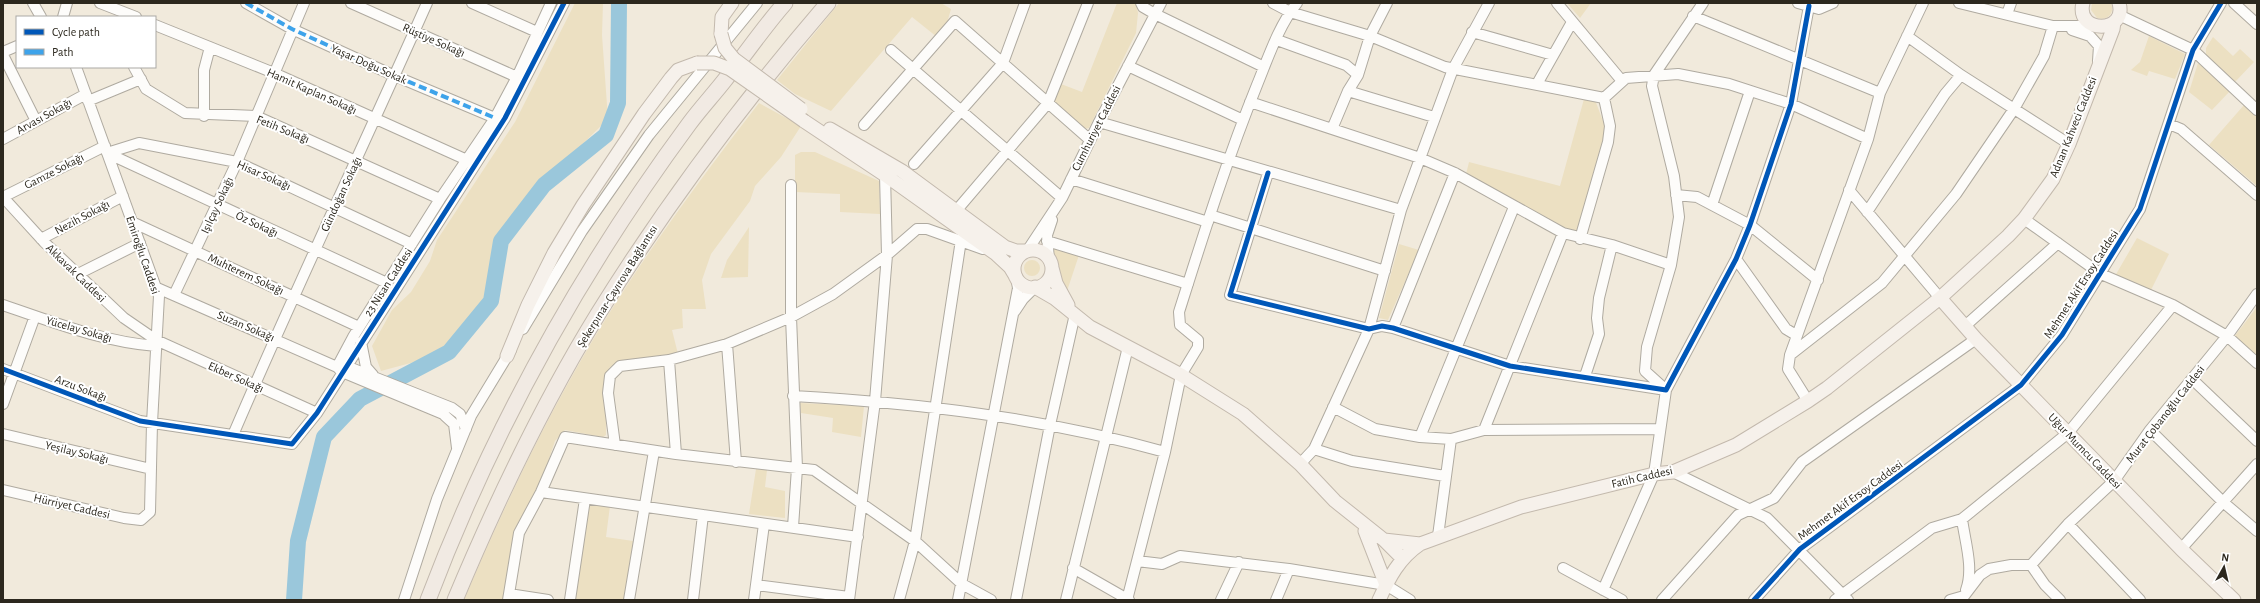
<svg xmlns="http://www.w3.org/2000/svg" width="2260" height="603" font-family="'Alegreya Sans',sans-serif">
  <rect width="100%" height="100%" fill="#f1eadc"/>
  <path fill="#ece0c2" d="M575 3H603L602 35 608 119 546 180 509 225 491 260 485 299 458 335 429 358 381 371 372 346 392 310 411 292 430 261 437 240 515 122Z
    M839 3H941L951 9 947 23 937 37 912 17 831 111 795 94 777 80Z
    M1117 3H1136L1138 13 1136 33 1089 128 1084 129 1054 102 1061 84 1082 92Z
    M1567 3H1591L1580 18Z
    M2092 3H2111C2115 13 2108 21 2097 18L2091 10Z
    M2149 36 2185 54 2175 79 2149 71 2147 76 2131 70 2140 62Z
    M2213 37 2233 56 2240 49 2254 62 2235 82 2206 55V48Z
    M2198 63 2230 91 2212 110 2189 92Z
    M1584 99 1595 100 1606 129 1576 233 1564 228 1466 174 1469 162 1560 186Z
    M759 103 801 126 781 157 755 186 750 201 711 254 702 280 706 309H682L683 328 672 330 678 354 619 362 609 368 606 411V435L603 437 565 430 555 441 539 489 514 530 503 600H464C505 504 550 409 605 320 652 244 705 173 759 103Z
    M2244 105 2257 117V186L2209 145Z
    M801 152H815L879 181 880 214 840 212V194L795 192V155Z
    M749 227 748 277 721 278 727 260Z
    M2137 238 2169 254 2151 290 2115 276Z
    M1399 244 1419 250 1388 320 1379 318Z
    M1053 247 1079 255 1067 291 1052 258Z
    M1024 268a8 8 0 1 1 16 0a8 8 0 1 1-16 0Z
    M2257 307V358L2234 337Z
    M800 403 864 406 861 437 832 432 833 418 801 413Z
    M756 469 767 470 765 487 785 491V518L749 514Z
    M588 503 610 506 606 537 633 541 624 600H573Z"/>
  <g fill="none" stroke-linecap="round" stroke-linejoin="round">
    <path stroke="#9ac7db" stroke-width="16" d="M294 600 298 541 324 437 360 399 449 352 491 301 501 241 544 185 606 135 618 103 619 3"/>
    <defs>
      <path id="minor" d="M33 3 41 17
        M100 3 136 17
        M246 3 292 29 395 76 495 118
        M351 3 517 77
        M472 3 537 32
        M1141 3 1143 7 1155 14 1264 67
        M1273 3 1290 12 1370 36 1445 67 1604 98
        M1557 3 1622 81
        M1798 3 1819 9 1833 3
        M1959 3 2053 26H2094
        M2234 3 2257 24
        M2007 14 2011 3
        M2119 15 2193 50 2257 110
        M1693 16 1880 93
        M63 17 67 3
        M155 25 274 73 467 160
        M2072 30 2090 36 2099 46 2098 61
        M1472 32 1553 55
        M1907 36 1961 75 2069 144
        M1277 40 1346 65 1358 75
        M891 50 1062 198
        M3 52 17 46
        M3 55 36 121
        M1128 66 1243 120
        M134 67 146 89 185 113 256 116 440 199
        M1537 84 1572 22
        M1348 91 1434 117
        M88 101 141 79
        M1250 102 1420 158 1455 173 1563 233 1612 245 1671 265
        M204 116V70L210 47
        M1099 122 1401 210
        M2169 124 2181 129 2257 195
        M864 125 955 21 1090 140
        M1332 129 1348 91 1358 75 1370 36 1387 3
        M3 139 86 94
        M105 146 3 197 44 242 124 318 156 340 317 413
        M107 153 139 143 237 162 412 244
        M107 153 387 283
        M914 164 1003 63 1025 3
        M1268 173 1230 295 1369 329 1382 326 1393 328 1510 366 1666 390 1736 259 1750 225 1791 104 1809 6
        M1071 179 1208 222
        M791 185V317L797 468 793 527
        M1849 190 1940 298
        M1676 195 1697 197 1750 225 1818 280
        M1712 205 1750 91
        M956 211 1048 103 1088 3
        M1867 212 1945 94 1961 75
        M1210 215 1385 271
        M2024 219 2101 274 2173 305 2227 336 2257 363
        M132 222 359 327
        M41 239 123 196
        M1580 239 1608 142 1610 126 1604 98 1626 78 1678 74 1729 84 1791 104 1868 139
        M1047 241 1188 284
        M1027 251 1062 198 1099 122 1161 3
        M1736 259 1786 329 1796 335
        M1049 260 1047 235 1052 220
        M78 274 140 243
        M155 287 337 367 346 366 452 408 460 414 466 429
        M174 295 237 162 304 3
        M3 305C53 322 103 342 156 346
        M1015 311 1023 299 1035 287
        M1965 326 2058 243
        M1393 328 1455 173
        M523 329 582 231 649 135 757 3
        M361 342 366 367 373 375
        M727 344 736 462
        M1790 355 1882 283 1956 194 2014 109 2044 56 2053 26
        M669 360 676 454
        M3 369 140 421 292 444 317 413 505 118 564 3
        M1585 376 1599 334 1597 318 1599 298 1612 245
        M2192 379 2257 441
        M793 396C919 403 1043 418 1165 452
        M1808 401 1788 369 1790 355 1868 139 1880 93 1923 3
        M3 404 35 316
        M1333 407 1375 429 1420 437 1451 439 1484 430 1660 429
        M1484 430 1563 233
        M2150 430 2223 502 2257 531
        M3 434 151 469
        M233 435C295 290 363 147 427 3
        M1420 437 1514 207
        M615 445 608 393 610 376 620 366 669 360 727 344 791 317 833 294 887 255 917 229H927L983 249
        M457 448 454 424 443 414 342 372 337 367 353 337 440 199 495 118 517 77 551 3
        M1314 449 1352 461 1445 476
        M1300 464 1314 449 1369 329 1401 210 1453 69 1489 3
        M1673 472 1767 518 1848 600
        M3 490 124 518 141 520 150 512 152 423 159 296 76 67
        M541 492 858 537
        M1962 519C1965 542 1974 568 1966 590
        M2068 524 2140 600
        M1438 536 1451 439
        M2181 549 2257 464
        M1137 561 1162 564 1180 556 1289 569 1386 585 1410 600
        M2031 565 2045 585 2060 600
        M1073 568 1129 600
        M1563 568 1622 600
        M756 585 849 597
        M1603 590 1654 474 1666 390 1645 371 1647 347 1671 265 1679 217 1674 176 1652 86 1654 75 1703 3
        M509 594 548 600
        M404 600 437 499 471 416 511 350
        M508 600 519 533 541 492 565 437 676 454 814 470 915 541 962 584 991 600
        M570 600 585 499
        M629 600 654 451
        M693 600 703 515
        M754 600 764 524
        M849 600 875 401 887 255 885 175
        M899 600 915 541 961 240
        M958 600 1018 288 1016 277
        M1016 600 1050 425 1075 314
        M1066 600 1128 347
        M1127 600 1165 452 1181 375 1198 347V340L1180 325 1179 312C1203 236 1227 159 1257 85 1268 58 1279 25 1297 3
        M1221 600 1239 562
        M1276 600 1289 569
        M1662 600 1738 515 1774 498 1802 462 1976 339
        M1754 600 1800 549 2021 385 2062 335 2140 209 2193 50 2221 3
        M1835 600 1932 528 1962 519 2068 433 2173 305
        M1950 600 1964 596 1980 575 1989 569 2011 565H2031L2068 524 2114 481 2150 430 2227 336 2257 294"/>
      <path id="major" d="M2083 3C2075 34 2128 34 2119 3
        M721 34 722 17 732 3
        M804 121 885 175 996 254 1010 267 1016 277
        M830 129 902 171 1005 247 1016 251H1027
        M1014 269a19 19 0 1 1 38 0a19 19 0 1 1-38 0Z
        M1052 268 1056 283 1068 305
        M1035 287 1054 298 1090 327 1181 375 1243 414 1300 464 1335 501 1384 540 1402 558
        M1940 298 1976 339 2181 549 2234 600
        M507 356 528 305 554 253 583 205 644 114 671 78 678 70 697 63
        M1365 531 1386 585
        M1384 540 1420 544
        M1379 600C1389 578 1399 558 1420 544L1521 507 1654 474 1673 472 1736 445 1808 401 1827 388 1940 298 2008 236 2024 219 2053 179 2069 144 2113 29 2114 22"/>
      <path id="highway" d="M428 600C492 431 581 270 689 124 700 109 713 95 724 81 745 55 763 28 785 3
        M455 600C496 502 542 405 598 314 666 204 744 101 828 3"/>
    </defs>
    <use href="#minor" stroke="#afaaa0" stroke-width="12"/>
    <use href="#major" stroke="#c3b9ad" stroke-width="15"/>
    <use href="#highway" stroke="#c3b9ad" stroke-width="17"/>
    <use href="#minor" stroke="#fdfcfa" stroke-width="10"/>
    <use href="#major" stroke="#f6f1eb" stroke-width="13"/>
    <use href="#highway" stroke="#f1eae3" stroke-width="15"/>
    <defs>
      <path id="major-bridge" d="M721 34 725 48 734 59 801 109
        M697 63H714L730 69 804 121"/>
    </defs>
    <use href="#major-bridge" stroke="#c3b9ad" stroke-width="15" stroke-linecap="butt"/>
    <use href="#major-bridge" stroke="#f6f1eb" stroke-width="13"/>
    <path stroke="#3ea3ea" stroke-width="4" stroke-dasharray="8 4" stroke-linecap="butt" d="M246 3 292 29 395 76 495 118"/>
    <defs>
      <path id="cycleway" d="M1268 173 1230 295 1369 329 1382 326 1393 328 1510 366 1666 390 1736 259 1750 225 1791 104 1809 6
        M3 369 140 421 292 444 317 413 505 118 564 3
        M1754 600 1800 549 2021 385 2062 335 2140 209 2193 50 2221 3"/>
    </defs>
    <use href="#cycleway" stroke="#fff" stroke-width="8"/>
    <use href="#cycleway" stroke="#0057b8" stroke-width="5"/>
  </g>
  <g text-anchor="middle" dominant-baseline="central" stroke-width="4" stroke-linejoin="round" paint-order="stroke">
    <g font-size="12" fill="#2c281e" stroke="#fff">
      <text transform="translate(434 40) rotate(24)">Rüştiye Sokağı</text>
      <text transform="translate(369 64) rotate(24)">Yaşar Doğu Sokak</text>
      <text transform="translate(312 91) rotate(24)">Hamit Kaplan Sokağı</text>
      <text transform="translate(44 116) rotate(-29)">Arvası Sokağı</text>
      <text transform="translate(2073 127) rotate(-68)">Adnan Kahveci Caddesi</text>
      <text transform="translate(1096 128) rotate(-63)">Cumhuriyet Caddesi</text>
      <text transform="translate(283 129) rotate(22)">Fetih Sokağı</text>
      <text transform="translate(54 171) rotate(-27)">Gamze Sokağı</text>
      <text transform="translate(264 175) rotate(24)">Hisar Sokağı</text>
      <text transform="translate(341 194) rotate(-65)">Gündoğan Sokağı</text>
      <text transform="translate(217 205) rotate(-65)">Işılçay Sokağı</text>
      <text transform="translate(82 217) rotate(-28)">Nezih Sokağı</text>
      <text transform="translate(257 224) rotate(25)">Öz Sokağı</text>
      <text transform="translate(143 255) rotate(71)">Emiroğlu Caddesi</text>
      <text transform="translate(76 273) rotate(44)">Akkavak Caddesi</text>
      <text transform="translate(246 274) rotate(25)">Muhterem Sokağı</text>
      <text transform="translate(388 282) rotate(-57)">23 Nisan Caddesi</text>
      <text transform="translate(2081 284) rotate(-57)">Mehmet Akif Ersoy Caddesi</text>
      <text transform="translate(617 286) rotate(-58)">Şekerpınar-Çayırova Bağlantısı</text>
      <text transform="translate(246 326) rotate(23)">Suzan Sokağı</text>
      <text transform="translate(79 329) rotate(16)">Yücelay Sokağı</text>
      <text transform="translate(236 377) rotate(24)">Ekber Sokağı</text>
      <text transform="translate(81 388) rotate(21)">Arzu Sokağı</text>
      <text transform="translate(2165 414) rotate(-52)">Murat Çobanoğlu Caddesi</text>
      <text transform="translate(2085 451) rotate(46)">Uğur Mumcu Caddesi</text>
      <text transform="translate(77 452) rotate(13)">Yeşilay Sokağı</text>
      <text transform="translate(1642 477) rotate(-13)">Fatih Caddesi</text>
      <text transform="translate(1850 500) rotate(-36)">Mehmet Akif Ersoy Caddesi</text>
      <text transform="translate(72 506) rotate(13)">Hürriyet Caddesi</text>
    </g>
  </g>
  <rect width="2260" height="603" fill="none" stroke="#2c281e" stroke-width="8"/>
  <rect x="16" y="16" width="140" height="52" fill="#ffffff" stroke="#aba9a5"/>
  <rect x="24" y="29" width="20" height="6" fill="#0057b8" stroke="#aba9a5"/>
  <text x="52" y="36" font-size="12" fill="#2c281e">Cycle path</text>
  <rect x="24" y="49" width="20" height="6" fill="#3ea3ea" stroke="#aba9a5"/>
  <text x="52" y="56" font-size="12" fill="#2c281e">Path</text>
  <g transform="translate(2224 567) rotate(8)" stroke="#ffffff" stroke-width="3" paint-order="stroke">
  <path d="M0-3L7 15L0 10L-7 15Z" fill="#2c281e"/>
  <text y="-6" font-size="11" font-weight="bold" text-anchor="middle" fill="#2c281e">N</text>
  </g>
</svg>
